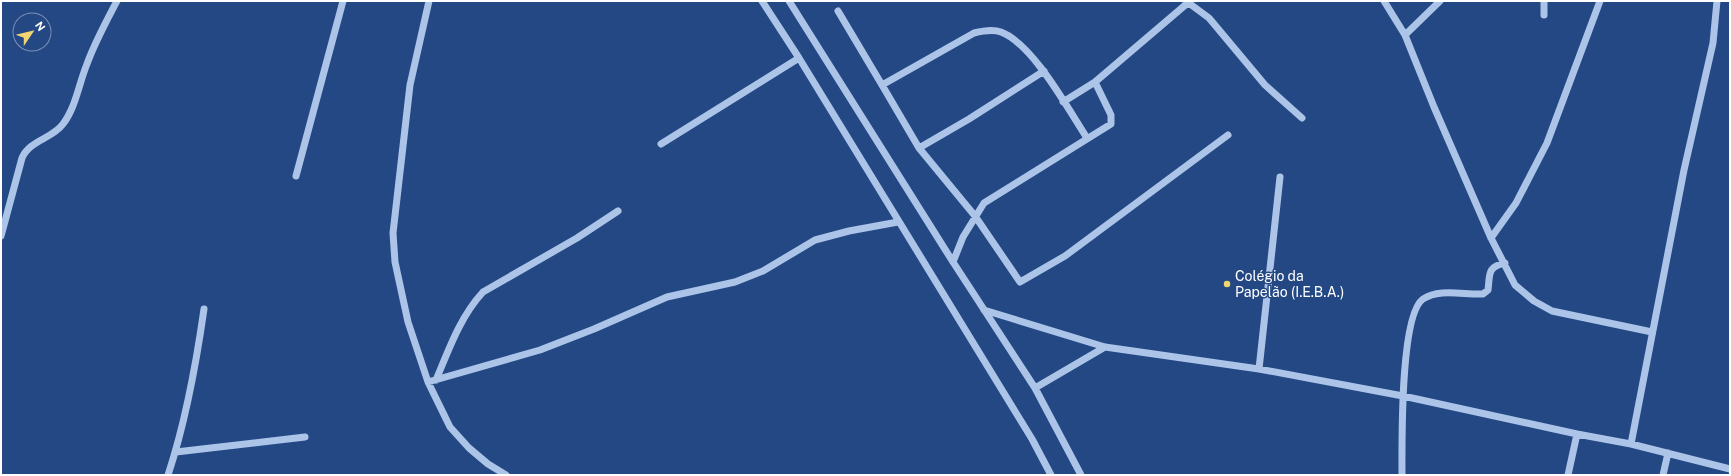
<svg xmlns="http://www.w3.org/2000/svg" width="1731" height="476" font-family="'Public Sans',sans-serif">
  <rect width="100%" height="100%" fill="#234884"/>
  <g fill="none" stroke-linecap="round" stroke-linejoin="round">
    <path stroke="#acc4e8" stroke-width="7" d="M429 1 410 85 393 233 395 262 408 322 428 382 450 427 469 448 488 464 506 475
      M762 1 799 58 1032 439 1051 475
      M789 1 953 262 1035 388 1081 475
      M1186 1 1209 18 1265 85 1302 118
      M1384 1 1405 35 1434 107 1491 238 1515 285 1534 301 1552 311 1652 332
      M1544 1V15
      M838 11 882 85
      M1405 35 1440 1
      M1063 102 1095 82
      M1087 138C1068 109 1033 44 1001 32 993 29 982 31 974 33L882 85 919 148 975 216 1020 282 1065 256 1228 135
      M661 144 799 58
      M919 148 969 119 1044 71
      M296 176 343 1
      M1 236 22 158C30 140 52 139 63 124 76 107 79 83 87 64 95 42 106 22 117 1
      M1491 238 1516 203 1547 143 1600 1
      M953 262 963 237 984 203 1111 124V115L1095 82 1190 1
      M984 310 1105 347 1259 369 1403 396 1577 434 1631 444 1730 469
      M1259 369 1280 177
      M436 380C449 349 460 317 483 292L577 238 618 211
      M428 382 540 350 594 329 667 297 735 282 763 271 815 240 849 231 898 222
      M1035 388 1105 347
      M1631 444 1684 170 1713 43 1717 1
      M176 452 305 437
      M168 475C186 421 196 365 204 309
      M1402 475C1402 445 1400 315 1423 299 1439 288 1464 295 1483 294L1488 290C1490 274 1487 267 1505 263
      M1568 475 1577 434
      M1663 475 1668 453"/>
  </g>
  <circle fill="#f3d56f" stroke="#234884" stroke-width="1.5" cx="1227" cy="284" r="4"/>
  <g text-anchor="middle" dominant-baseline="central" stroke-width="3" stroke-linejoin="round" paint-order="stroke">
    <g font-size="14" fill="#fff" stroke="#234884" text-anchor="start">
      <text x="1235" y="276">Colégio da<tspan x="1235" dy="16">Papelão (I.E.B.A.)</tspan></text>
    </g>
  </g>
  <rect width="1731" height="476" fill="none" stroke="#ffffff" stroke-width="4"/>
  <g transform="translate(32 32) rotate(55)"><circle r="19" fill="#234884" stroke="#7b91b5"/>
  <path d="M0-3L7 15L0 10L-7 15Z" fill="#f3d56f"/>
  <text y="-6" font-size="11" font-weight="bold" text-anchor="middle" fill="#ffffff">N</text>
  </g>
</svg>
